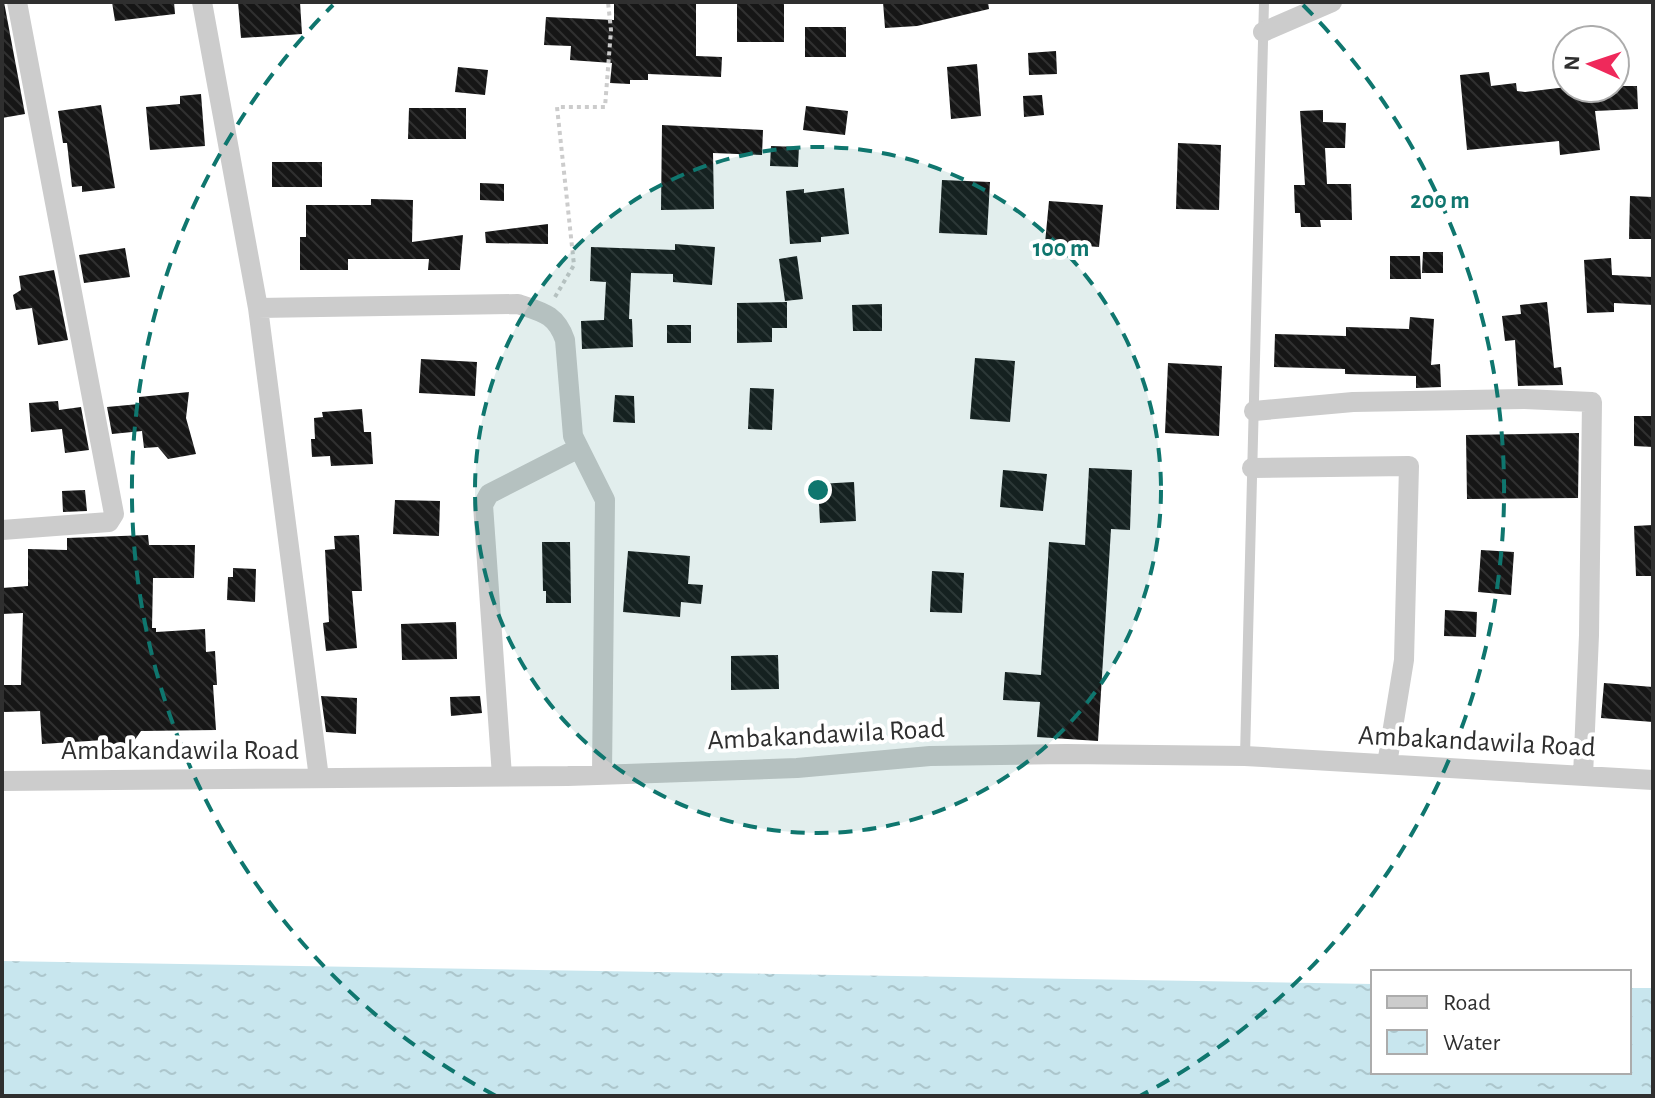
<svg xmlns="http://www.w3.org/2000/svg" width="1655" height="1098" font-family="'Alegreya Sans',sans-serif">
  <defs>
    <pattern id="water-ripples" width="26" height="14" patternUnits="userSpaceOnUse" patternTransform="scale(2)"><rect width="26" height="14" fill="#c8e6ee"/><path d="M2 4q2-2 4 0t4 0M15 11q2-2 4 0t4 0" fill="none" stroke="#acc6cc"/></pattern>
    <pattern id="building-back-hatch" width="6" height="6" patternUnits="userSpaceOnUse" patternTransform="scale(2)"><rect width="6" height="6" fill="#161616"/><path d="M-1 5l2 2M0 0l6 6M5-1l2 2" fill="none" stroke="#303030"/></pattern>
  </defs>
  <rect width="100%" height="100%" fill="#fff"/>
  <path fill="url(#water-ripples)" d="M2 961 1373 984V1072H1629V988H1653V1096H2Z"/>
  <path fill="url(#building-back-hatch)" d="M2 2H4L25 114 2 118Z
    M112 2H174L175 14 115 21Z
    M238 2H300L302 34 241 38Z
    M614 2 696 4V56L722 57 721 77 648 74V80H630V84L610 83 612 63 570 60 571 46 544 45 546 17 614 20Z
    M883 2H988L989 9 917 26 885 28Z
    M737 4H784V42H737Z
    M805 27H846V57H805Z
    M1056 51 1057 74 1029 75 1028 53Z
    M977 64 981 116 951 119 947 67Z
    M458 67 488 70 485 95 455 92Z
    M1489 72 1491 86 1516 83 1517 91 1525 92 1567 87 1618 88V86H1637L1638 109 1595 111 1600 150 1560 155 1559 141 1467 150 1460 75Z
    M201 94 205 146 150 150 146 107 180 104V96Z
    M1042 95 1044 115 1024 117 1023 96Z
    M101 105 115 188 82 192V186L72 187 67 143H63L58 111Z
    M806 106 848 111 845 135 803 130Z
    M409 108H466V139H408Z
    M1323 110V122L1346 123 1345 148H1325L1327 184H1351L1352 220H1320L1321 227H1301L1300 213H1295L1294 185H1305L1300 111Z
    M662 125 763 130 762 155 713 153 714 209 661 210Z
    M1178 143 1221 145 1219 210 1176 209Z
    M771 146 799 147 798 167 770 166Z
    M272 162H322V187H272Z
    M942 180 990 182 987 235 939 233Z
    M480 183 504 184V201L480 200Z
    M844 188 849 234 821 237V242L790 244 786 191 804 189V193Z
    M1630 196 1653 197V239H1629Z
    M371 199 413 200 412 242 463 235 460 270H428L429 259H348V270H300V237H306V205H371Z
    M1049 201 1103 205 1099 247 1045 243Z
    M548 224V244L486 243 485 232Z
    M675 244 715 247 712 285 673 282V274L631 273 629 319H632L633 347 582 349 581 321 604 320 606 282 590 281 591 247 675 250Z
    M125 248 130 277 84 283 79 255Z
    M1423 252H1443V273H1422Z
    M797 256 803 299 785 301 779 259Z
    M1390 256H1420L1421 279H1390Z
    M1611 258 1612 275 1653 277V305L1614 303V312L1587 313 1584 260Z
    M54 270 68 340 38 345 32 308 16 310 13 295 21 290 19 276Z
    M787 302V328H772V342L737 343V303Z
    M1547 302 1554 368 1561 367 1563 385 1518 386 1515 340 1505 341 1502 316 1521 314 1520 305Z
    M882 304V331H853L852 305Z
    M1410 317 1434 319 1431 365 1440 364 1441 387 1416 388V376L1345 374V369L1274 367 1275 334 1346 336V327L1409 329Z
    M667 325H691V343H667Z
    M975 358 1015 361 1010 422 970 419Z
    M421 359 477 362 475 396 419 393Z
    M1168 363 1222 366 1219 436 1165 433Z
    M750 388 774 389 772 430 748 429Z
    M189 392 186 418 196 454 168 459 158 447 144 448 142 431 112 434 107 407 139 404V397Z
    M615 395 634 396 635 423 613 422Z
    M58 401 59 410 81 407 89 450 65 453 62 429 31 432 29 403Z
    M362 409 364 432H371L373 464 331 466 330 456 312 457 311 439H315L314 418 323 417 322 412Z
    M1634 416H1653V447L1634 446Z
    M1579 433 1578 498 1467 499 1466 435Z
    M1089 468 1132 470 1130 530 1111 529 1098 741 1037 737 1040 702 1003 700 1005 672 1041 675 1049 542 1085 545Z
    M1003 470 1047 474 1043 511 1000 507Z
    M854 482 856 521 820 523 818 484Z
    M85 490 87 511 63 512 62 491Z
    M395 500 440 501 439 536 393 534Z
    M1653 525V576H1636L1634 526Z
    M148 535 149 545H195L194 578H153L152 628H156V632L205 629 206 652 215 651 217 685H213L216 730 141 731 125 754 104 740 42 744 40 711 4 712V685H21L23 613 2 614V588L28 586V549L67 550V538Z
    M359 535 362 591H352L357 648 326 651 323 623 329 622 325 550 335 549 334 536Z
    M542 542H570L571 603H546V591H543Z
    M1481 550 1514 552 1511 595 1478 592Z
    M628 551 690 556 688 584 703 585 701 604 681 602 680 617 623 612Z
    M233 568 256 569 255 602 227 600 228 577H233Z
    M932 571 964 573 962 613 930 612Z
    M1445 610 1477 612 1476 637 1444 636Z
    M456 622 457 659 402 660 401 624Z
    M778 655 779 689 731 690V656Z
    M1604 683 1653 687V722L1601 718Z
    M321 696 357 698 356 734 326 732Z
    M480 696 482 713 451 716 450 697Z"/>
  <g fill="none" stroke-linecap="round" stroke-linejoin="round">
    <path stroke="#ccc" stroke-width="4" stroke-dasharray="4 4" stroke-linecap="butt" d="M555 297 574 265 557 107H605L611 30 608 2"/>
    <path stroke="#ccc" stroke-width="10" d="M1245 756 1264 2"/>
    <path stroke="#ccc" stroke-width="20" d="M202 2 258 308 319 778
      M1263 32 1332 2
      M258 308 518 304C542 312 556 314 565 340L573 436 605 500 602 774
      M1254 411 1353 402 1524 399 1592 402 1589 635 1583 776
      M1252 468 1409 466 1404 660 1387 764
      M2 530 109 522 114 514 17 2
      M502 776 483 505 489 494 579 448
      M2 781 568 776 797 768 930 756 1066 754 1245 756 1653 780"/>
  </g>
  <circle cx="818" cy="490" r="343" fill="#0f766e" fill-opacity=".12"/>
  <g fill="none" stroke="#0f766e" stroke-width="4" stroke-dasharray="14 10">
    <circle cx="818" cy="490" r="343"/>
    <path d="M496 1096A686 686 0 0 1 333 5M1303 5A686 686 0 0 1 1140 1096"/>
  </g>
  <g text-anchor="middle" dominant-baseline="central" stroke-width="8" stroke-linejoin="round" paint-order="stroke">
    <g font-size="28" fill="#2f2f2f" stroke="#fff">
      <text transform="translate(826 735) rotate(-3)">Ambakandawila Road</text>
      <text transform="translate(1477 742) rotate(3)">Ambakandawila Road</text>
      <text x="180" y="751">Ambakandawila Road</text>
    </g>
  </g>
  <circle cx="818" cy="490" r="12" fill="#0f766e" stroke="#fff" stroke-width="4"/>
  <g font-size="24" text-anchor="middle" font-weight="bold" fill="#0f766e" stroke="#fff" stroke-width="8" stroke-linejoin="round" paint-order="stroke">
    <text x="1440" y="208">200 m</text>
    <text x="1061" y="256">100 m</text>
  </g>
  <rect width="1655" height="1098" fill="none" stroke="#2f2f2f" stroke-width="8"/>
  <rect x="1371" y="970" width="260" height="104" fill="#ffffff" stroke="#acacac" stroke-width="2"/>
  <rect x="1387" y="996" width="40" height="12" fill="#cccccc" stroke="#acacac" stroke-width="2"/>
  <text x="1443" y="1010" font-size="24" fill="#2f2f2f">Road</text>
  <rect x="1387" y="1030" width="40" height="24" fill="url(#water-ripples)" stroke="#acacac" stroke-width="2"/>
  <text x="1443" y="1050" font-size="24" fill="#2f2f2f">Water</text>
  <g transform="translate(1591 64) rotate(273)"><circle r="38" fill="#ffffff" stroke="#acacac" stroke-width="2"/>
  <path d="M0-6L14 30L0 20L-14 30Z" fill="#ef295b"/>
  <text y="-12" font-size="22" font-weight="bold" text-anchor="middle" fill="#2f2f2f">N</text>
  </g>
</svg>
